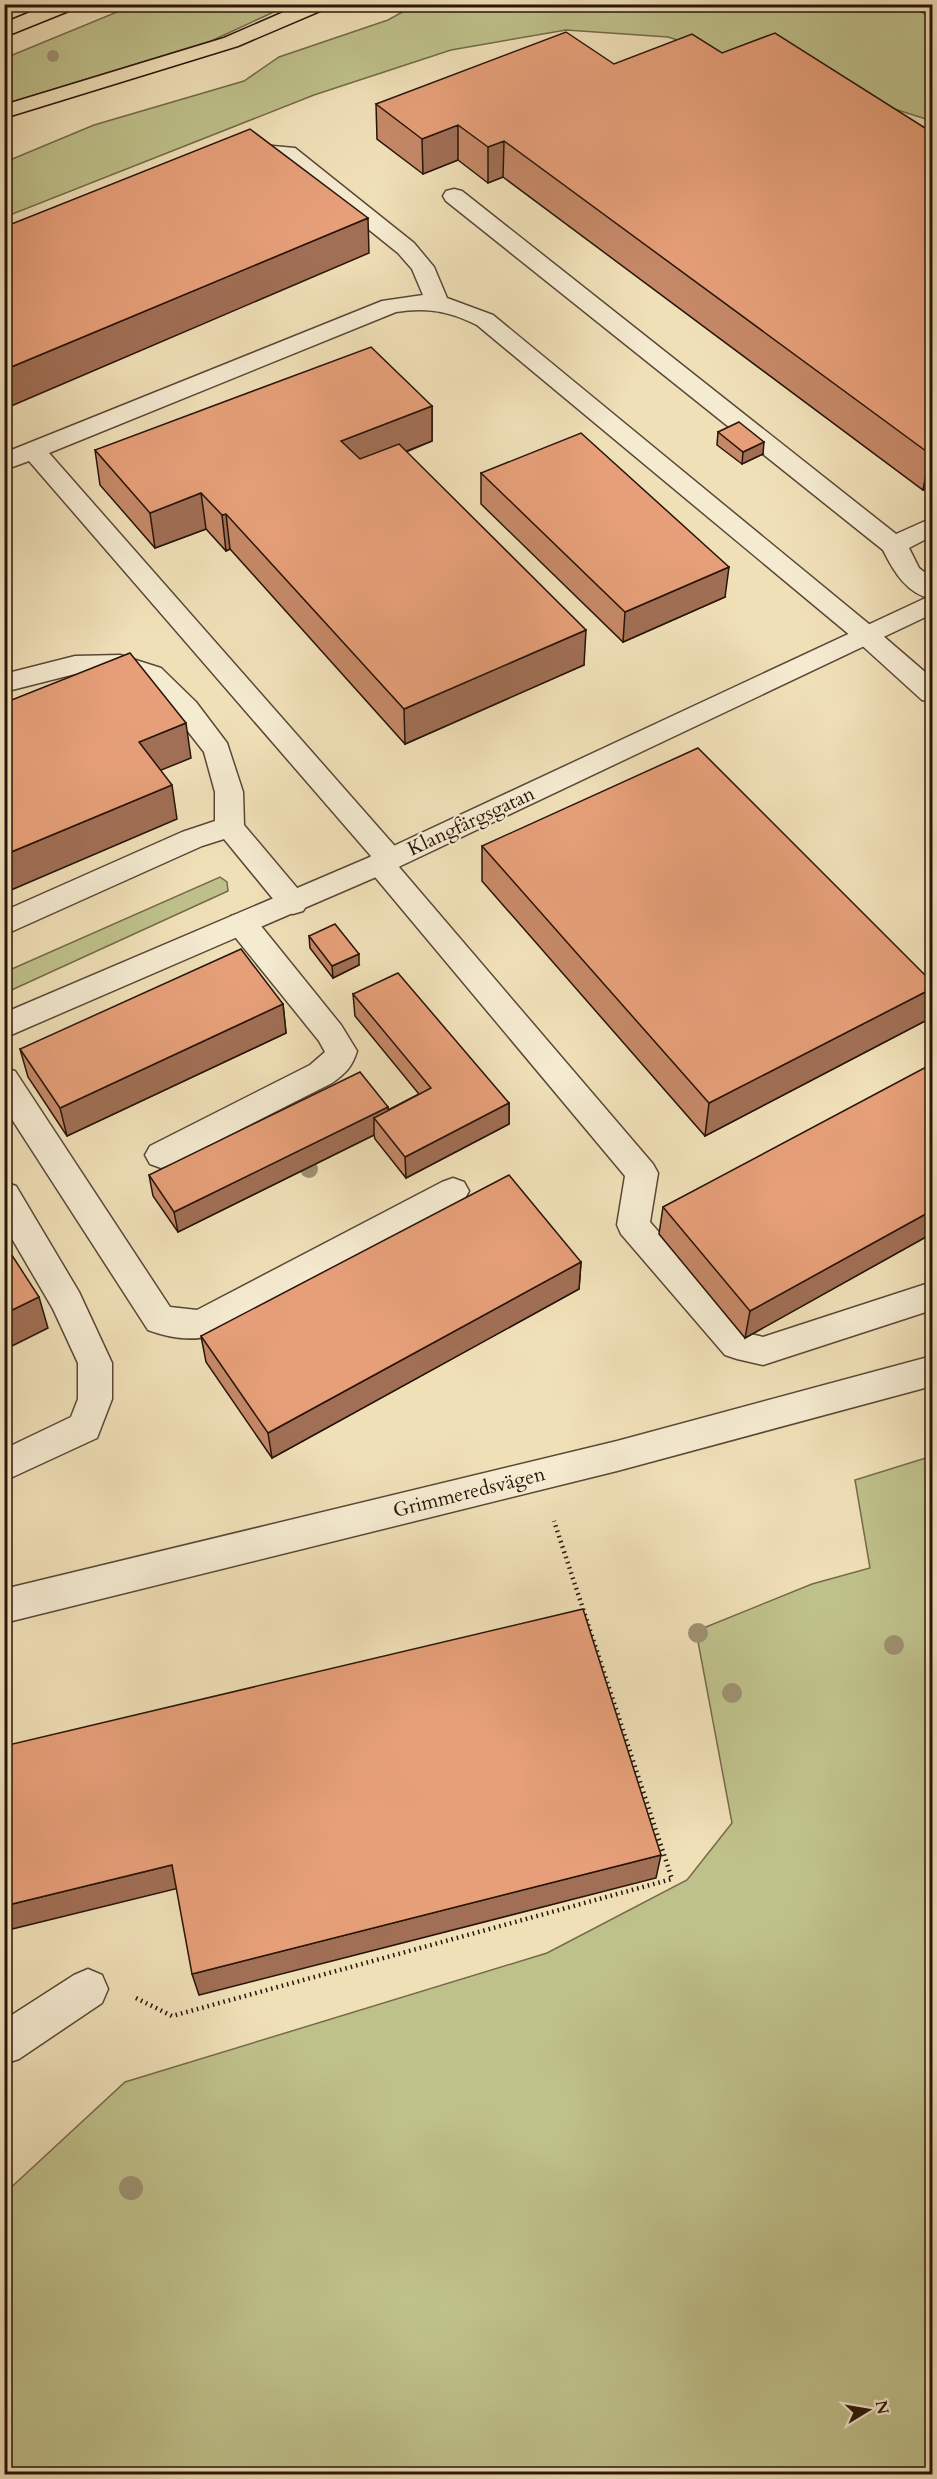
<svg xmlns="http://www.w3.org/2000/svg" width="937" height="2479" font-family="Cardo,serif">
  <rect width="100%" height="100%" fill="#f0e0b8"/>
  <filter id="stains"><feTurbulence type="fractalNoise" baseFrequency=".00333" numOctaves="4"/><feColorMatrix values="0 0 0 0 .2 0 0 0 0 .09 0 0 0 0 .02 0 0 0 .5 -.17"/></filter>
  <radialGradient id="worn" r=".72"><stop offset=".6" stop-color="#630" stop-opacity="0"/><stop offset="1" stop-color="#630" stop-opacity=".3"/></radialGradient>
  <path fill="#bfc18b" stroke="#746a4a" stroke-width="1.5" d="M904 4 932 17V121L668 37 566 30 451 50 314 95 5 217V162L94 125 244 81 279 57 388 20 415 5Z
    M134 5H289L211 41 5 104V58Z
    M220 877 227 882 228 891 5 993V972Z
    M932 1456V2474H5V2193L125 2082 547 1953 687 1880 732 1823 696 1631 812 1584 870 1568 855 1480Z"/>
  <g fill="none" stroke-linecap="round" stroke-linejoin="round">
    <defs>
      <path id="service" d="M252 144 295 148 414 243 434 267 447 298 493 315 875 629 932 678V702L922 700 857 641 477 325C449 311 426 307 396 312L49 453 400 852 405 859 399 867 653 1164 658 1173 650 1222 747 1333 763 1337 932 1282V1310L763 1365 737 1359 725 1355 621 1234 617 1225 625 1176 370 871 365 864 371 856 29 461 4 470V453L382 301 423 295 412 269 398 253 281 159H229L226 154 229 149Z
        M454 189 462 191 896 534 932 518V536L909 548 919 568 932 578V599C907 594 894 572 883 550L446 201 443 196 446 191Z
        M120 655 161 668 196 702 227 743 243 792 244 825 303 895 308 903 303 911 293 914 283 911 224 839 202 846 4 935V911L182 832 215 821V792L204 752 176 716 141 680 119 673 75 674 4 692V674L75 656Z
        M242 913 253 916 341 1025 357 1051C352 1067 346 1073 332 1083L172 1164 161 1168 150 1164 145 1155 150 1146 310 1065 325 1052 319 1041 231 932 227 924 231 916Z
        M4 1068 15 1071 170 1307 197 1310 442 1182 453 1178 464 1182 469 1191 464 1200 212 1335C192 1342 167 1337 148 1330L4 1107Z
        M4 1182 16 1186 79 1292 112 1363V1399L97 1438 4 1481V1449L71 1417 78 1399V1363L53 1309 4 1225Z
        M88 1969 102 1975 108 1989 102 2003 19 2059 4 2064V2020L74 1975Z"/>
      <path id="minor" d="M932 595V614L390 871 4 1038V1013L370 857Z"/>
      <path id="tertiary" d="M932 1356V1386L617 1471 4 1623V1589L617 1441Z"/>
      <path id="trunk" d="M50 4H79L76 8 4 37V23Z
        M302 4H330L327 8 238 46 4 118V105L224 38Z"/>
    </defs>
    <use href="#service" stroke="#5a4736" stroke-width="3"/>
    <use href="#minor" stroke="#5a4736" stroke-width="3"/>
    <use href="#tertiary" stroke="#5a4736" stroke-width="3"/>
    <use href="#trunk" stroke="#28140a" stroke-width="3"/>
    <path stroke="#28140a" stroke-width="4.5" stroke-dasharray="1.5 4" stroke-linecap="butt" d="M136 1998 172 2016 672 1879 554 1521"/>
    <use href="#service" fill="#f5ebd1" fill-rule="evenodd"/>
    <use href="#minor" fill="#f5ebd1" fill-rule="evenodd"/>
    <use href="#tertiary" fill="#f5ebd1" fill-rule="evenodd"/>
    <use href="#trunk" fill="#f0e0b8" fill-rule="evenodd"/>
  </g>
  <g fill="#9f9171">
    <circle cx="53" cy="56" r="6"/>
    <circle cx="309" cy="1169" r="9"/>
    <circle cx="698" cy="1633" r="10"/>
    <circle cx="894" cy="1645" r="10"/>
    <circle cx="732" cy="1693" r="10"/>
    <circle cx="131" cy="2188" r="12"/>
  </g>
  <path fill="#c68968" stroke="#28140a" stroke-width="1.5" d="M722 53 933 133V485L923 490 503 177 488 183 458 160 423 174 377 139 376 104 614 64Z
    M432 406V441L406 452 584 665 405 744 230 549 226 551 206 529 155 548 100 485 95 450Z
    M718 432 763 454 742 464 717 445Z
    M481 473 725 597 623 642 481 504Z
    M482 846 933 983V997L927 1020 705 1136 482 881Z
    M309 936 359 965 333 978 310 948Z
    M353 994 509 1103V1124L406 1178 375 1139 374 1135 178 1232 153 1196 149 1175 388 1107V1110L419 1094 355 1016Z
    M283 1004 286 1033 67 1136 28 1077 20 1049Z
    M933 1068V1233L745 1338 659 1234 663 1207Z
    M581 1262 579 1289 272 1458 206 1362 201 1336Z"/>
  <path fill="#a16f55" stroke="#28140a" stroke-width="1.5" d="M458 125V160L423 174 422 139Z
    M504 141 503 177 488 183V147Z
    M368 218 369 253 4 409V370Z
    M432 406V441L343 476 341 441Z
    M764 442 763 454 742 464 743 452Z
    M933 453V485L923 490 930 454Z
    M201 493 206 529 155 548 150 513Z
    M226 514 230 549 226 551 222 515Z
    M729 567 725 597 623 642 625 612Z
    M586 630 584 665 405 744 404 709Z
    M186 723 191 758 144 777 139 742Z
    M172 785 177 819 4 893V855Z
    M359 954V965L333 978 332 966Z
    M933 988V997L927 1020 705 1136 709 1103Z
    M283 1004 286 1033 67 1136 60 1108Z
    M509 1103V1124L406 1178 405 1157Z
    M388 1107 389 1128 374 1118V1135L178 1232 174 1212Z
    M933 1210V1233L745 1338 750 1311Z
    M581 1262 579 1289 272 1458 268 1433Z
    M39 1297 48 1328 4 1350V1314Z
    M661 1855 656 1878 199 1995 192 1974Z
    M172 1865 179 1888 4 1931V1906Z"/>
  <path fill="#e69f79" stroke="#28140a" stroke-width="1.5" d="M566 32 614 64 692 34 722 53 775 33 933 133V453L930 454 504 141 488 147 458 125 422 139 376 104Z
    M250 129 368 218 4 370V227Z
    M371 347 432 406 341 441 360 459 399 444 586 630 404 709 226 514 222 515 201 493 150 513 95 450Z
    M739 422 764 442 743 452 718 432Z
    M581 433 729 567 625 612 481 473Z
    M130 653 186 723 139 742 172 785 4 855V703Z
    M698 748 933 983V988L709 1103 482 846Z
    M335 924 359 954 332 966 309 936Z
    M241 949 283 1004 60 1108 20 1049Z
    M398 973 509 1103 405 1157 374 1118 431 1088 353 994Z
    M930 1065 933 1068V1210L750 1311 663 1207Z
    M360 1072 388 1107 174 1212 149 1175Z
    M509 1175 581 1262 268 1433 201 1336Z
    M4 1243 39 1297 4 1314Z
    M583 1609 661 1855 192 1974 172 1865 4 1906V1746Z"/>
  <g text-anchor="middle" dominant-baseline="central" stroke-width="4.5" stroke-linejoin="round" paint-order="stroke">
    <g font-size="20" fill="#28140a" stroke="#f5ebd1">
      <text transform="translate(471 821) rotate(-25)">Klangfärgsgatan</text>
      <text transform="translate(469 1492) rotate(-14)">Grimmeredsvägen</text>
    </g>
  </g>
  <rect width="937" height="2479" fill="none" stroke="#f0e0b8" stroke-width="24"/>
  <rect x="6" y="6" width="925" height="2467" fill="none" stroke="#28140a" stroke-width="3"/>
  <rect x="12" y="12" width="913" height="2455" fill="none" stroke="#28140a" stroke-width="1.5"/>
  <g transform="translate(868 2410) rotate(79)" stroke="#f5ebd1" stroke-width="4.5" paint-order="stroke">
  <path d="M0-4.5L10 22L0 15L-10 22Z" fill="#28140a"/>
  <text y="-9" font-size="16" font-weight="bold" text-anchor="middle" fill="#28140a">N</text>
  </g>
  <rect width="100%" height="100%" filter="url(#stains)"/>
  <rect width="100%" height="100%" fill="url(#worn)"/>
</svg>
